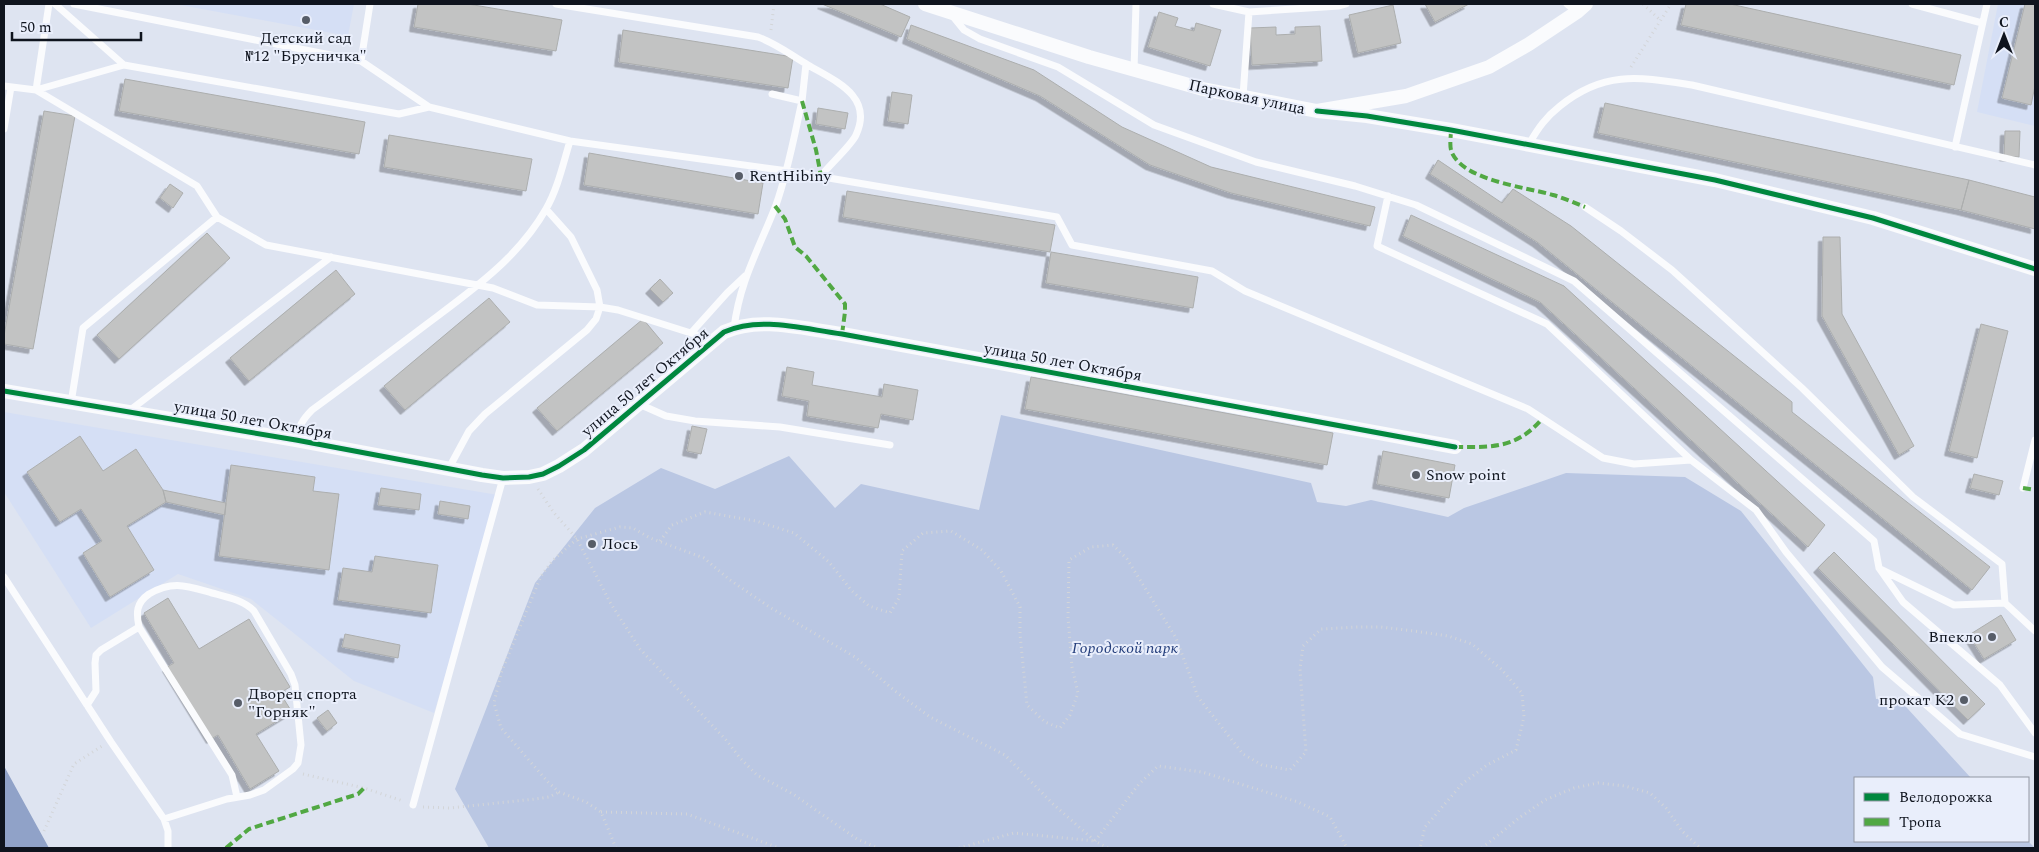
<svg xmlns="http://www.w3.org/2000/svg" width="2039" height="852" font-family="Spectral,serif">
  <defs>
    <filter id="shadow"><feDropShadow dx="-4.5" dy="4.5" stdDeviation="0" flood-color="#0004"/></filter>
  </defs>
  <rect width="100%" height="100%" fill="#dee4f1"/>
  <path fill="#d5dff5" d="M175 4H354L348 36Z
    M1998 4H2035V126L1977 112Z
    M4 412 498 495 434 713 354 681 251 599 178 574 91 628 4 492Z"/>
  <path fill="#bac7e3" d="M1001 415 1311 483 1317 502 1346 506 1371 500 1448 517 1464 508 1566 473 1685 477 1741 511 1873 677 1876 699 1897 697 1971 778H1855V841H2028L2035 848H489L455 789 535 583 595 508 661 468 715 489 789 456 835 508 861 484 979 510Z"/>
  <path fill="#90a2c8" d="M4 766 10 777 49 848H4Z"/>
  <path fill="#c2c3c3" stroke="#acaeae" filter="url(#shadow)" d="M418 4H468L562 20 556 51 414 27Z
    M822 4H880L910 17 901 37Z
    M1425 4H1469L1435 22Z
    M1686 4H1730L1961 55 1954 85 1681 25Z
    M2025 4H2035V86L2031 105 2002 98Z
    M1393 5 1401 43 1358 53 1349 15Z
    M1159 12 1178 18 1175 26 1194 31 1196 23 1221 30 1210 66 1148 47Z
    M911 25 1034 70 1122 127 1211 167 1375 207 1370 226 1231 193 1150 165 1040 96 907 39Z
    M1320 26 1322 61 1252 65 1250 28 1276 27V35L1295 34V27Z
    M623 30 793 57 788 88 619 62Z
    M125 79 365 122 359 154 119 111Z
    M892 92 912 95 908 124 888 121Z
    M1605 103 1969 180 1961 210 1598 133Z
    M818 108 848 113 845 129 816 124Z
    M44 111 75 116 33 349 4 344V336Z
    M2005 131H2020L2019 157 2004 156Z
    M389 135 532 159 526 191 384 167Z
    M589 153 763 183 758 214 584 185Z
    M1438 160 1502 203 1513 189 1571 226 1792 402V412L1990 567 1972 590 1537 242 1430 174Z
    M1969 180 2035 197V229L1961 210Z
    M170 184 183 193 173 208 160 198Z
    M847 191 1055 225 1050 252 843 217Z
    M1411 215 1564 286 1825 525 1808 547 1540 302 1403 236Z
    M207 233 230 258 119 359 97 335Z
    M1823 237H1840L1842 314 1914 446 1899 455 1822 316Z
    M1051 252 1198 277 1193 308 1046 283Z
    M336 270 355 294 249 381 230 358Z
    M660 279 673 293 663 302 650 289Z
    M489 298 510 322 405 410 384 386Z
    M643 319 663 343 557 431 537 408Z
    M1981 324 2008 331 1977 458 1949 451Z
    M787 367 814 372 812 385 882 397 884 384 918 390 913 420 881 414 878 428 807 416 809 401 782 396Z
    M1031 377 1333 433 1327 465 1025 409Z
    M692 426 707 429 701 454 687 451Z
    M80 436 103 471 136 449 163 490 166 502 127 526 154 570 110 597 83 553 102 541 81 509 60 522 27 472Z
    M1383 451 1455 465 1449 498 1377 484Z
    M231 465 315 477 313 491 339 494 329 570 219 556Z
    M1974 474 2003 481 1999 495 1970 488Z
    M381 488 421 494 419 510 378 505Z
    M163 490 226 503 225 515 166 502Z
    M440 501 470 506 468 519 438 514Z
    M1834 552 1985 704 1968 720 1818 568Z
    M375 556 438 565 431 613 338 600 343 568 372 572Z
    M168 598 199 649 249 619 290 687 280 693 292 712 256 734 279 771 250 789 218 735 211 739 167 667 174 663 144 613Z
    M2001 615 2016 640 1984 659 1969 635Z
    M345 634 400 645 398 658 342 647Z
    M328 710 337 723 327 731 317 718Z"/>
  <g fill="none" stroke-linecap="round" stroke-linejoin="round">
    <path stroke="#d3d5d8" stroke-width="3" stroke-dasharray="1 4" stroke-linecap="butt" d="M1643 4 1660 20
      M771 30 774 4
      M1631 67 1671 4
      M538 489 554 513 577 539 611 604 640 649 727 741 740 758 757 775 793 794 857 839 878 848
      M660 541 672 525 705 512 756 521 794 533 829 562 852 591 869 606 890 613 899 598 902 551 923 533 951 531 982 550 1001 571 1020 607V634L1027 705 1045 722 1060 728 1070 715 1078 693 1072 667 1068 617 1069 560 1091 547 1113 545 1127 559 1176 638 1198 697 1243 754 1262 765 1290 770 1306 752 1300 669 1303 646 1321 629 1358 627H1381L1414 631 1448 636 1472 644 1501 669 1522 693 1524 717 1516 750 1487 765 1462 784 1425 827 1420 848
      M303 774 364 788 403 801
      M423 807 450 808 535 799 549 797 559 792
      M601 812 687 814 779 848
      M44 831 74 764 102 746
      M1095 841 1139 784 1158 766 1202 772 1298 802 1330 817 1347 848
      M616 848 601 812 586 802 559 792 548 782 501 728 494 703 501 673 541 576 552 561 577 539 620 527 633 528 650 538 704 558 730 580 771 608 855 657 895 691 930 717 1005 755 1053 804 1095 841 1108 848
      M959 848 1014 833 1095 841
      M1482 848 1519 818 1545 800 1574 788 1598 783 1625 786 1650 793 1666 808 1682 831 1700 848"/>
    <path stroke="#fafbfd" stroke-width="7" d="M49 4 36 90 124 65 399 114 429 107
      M55 4 124 65
      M74 4 361 61 429 107 570 141 788 171 1057 217 1072 245 1212 271 1245 291 1528 409 1603 458 1634 464 1691 460 1756 510 1786 552 1882 667 1960 734 2035 757
      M556 4 758 37C777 44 791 55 808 65 835 81 874 96 856 135 851 146 829 165 821 176
      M1213 4 1249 12 1339 6 1346 4
      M1567 4 1577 12
      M1912 4 1982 23
      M951 14 964 30 980 39 1058 67 1154 125 1256 162 1355 186 1416 205 1574 281 1874 541 1879 568 1903 602 2000 685 2035 733
      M361 61 370 4
      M1134 70 1136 4
      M4 86 36 90 197 186 217 217 266 245 493 288 537 305 600 307 618 310 713 340
      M772 94 802 101 806 64
      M1243 96 1249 12
      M4 129 11 87
      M1529 144C1538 128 1546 117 1560 106 1604 70 1640 77 1692 85L2035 165
      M1955 147 1987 4
      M1388 196 1377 246 1547 324 1691 460
      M1585 207 1621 231 1672 270 1802 388 1913 497 2002 564 2005 603
      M734 328C740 280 759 249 776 205 788 171 794 137 802 101
      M691 333 727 293 745 276
      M71 403 83 328 217 217
      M639 404 666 416 695 421 780 427 890 445
      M129 411 331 257
      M296 440C298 427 303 419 312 410 349 383 386 355 423 327 468 293 517 260 546 209 558 188 563 164 570 141
      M449 468 469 431 485 414 587 330 596 319 600 307 597 290 571 237 546 209
      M2023 488 2035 440
      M1880 569 1954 605 2005 603 2035 631
      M4 577 111 742 164 819 168 831V848
      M87 705 96 691 95 663 96 655 101 650 139 627
      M413 805 503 478
      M164 819 227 799 250 795 264 790 293 769 298 763 301 745 295 685 291 674 254 611C243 600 227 597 212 593 187 586 173 580 149 594 136 603 136 613 139 627L232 775 237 797"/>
    <path stroke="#fafbfd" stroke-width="14" d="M925 4 1089 57 1203 89 1317 111 1406 96 1489 67 1529 44 1577 12 1586 4
      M1317 111 1367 116 1451 130 1715 180 1873 218 2035 269
      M4 391 296 440 482 475 503 478 529 477 543 474 559 466 584 450 724 332C761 316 803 329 842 334L1455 447"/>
    <path stroke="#51a843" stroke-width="4" stroke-dasharray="8 4" stroke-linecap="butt" d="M802 101 816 150 821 176
      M1451 130C1451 136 1449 147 1452 153 1465 181 1526 187 1553 195 1564 198 1575 203 1585 207
      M775 206 785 219 795 247 806 256 845 304V312L842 334
      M1455 447C1492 447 1516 449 1542 419
      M2023 488 2035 490
      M226 848 249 829 358 794 364 788"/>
    <defs>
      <path id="cycleway" d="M1317 111 1367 116 1451 130 1715 180 1873 218 2035 269
        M4 391 296 440 482 475 503 478 529 477 543 474 559 466 584 450 724 332C761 316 803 329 842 334L1455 447"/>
    </defs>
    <use href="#cycleway" stroke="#e9eefb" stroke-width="8"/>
    <use href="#cycleway" stroke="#00873e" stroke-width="5"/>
  </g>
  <g fill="#575d68" stroke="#e9eefb" stroke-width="2">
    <circle cx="306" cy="20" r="5"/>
    <circle cx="739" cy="176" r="5"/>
    <circle cx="1416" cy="475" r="5"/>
    <circle cx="592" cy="544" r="5"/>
    <circle cx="1992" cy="637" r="5"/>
    <circle cx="1964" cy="700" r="5"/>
    <circle cx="238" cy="703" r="5"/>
  </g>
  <g text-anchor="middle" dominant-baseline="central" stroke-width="4" stroke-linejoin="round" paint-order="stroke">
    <g font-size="16" fill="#0f141e" stroke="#e9eefb" text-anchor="start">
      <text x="306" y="38" text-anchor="middle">Детский сад<tspan x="306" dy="18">№12 "Брусничка"</tspan></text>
      <text x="749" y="176">RentHibiny</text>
      <text x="1426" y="475">Snow point</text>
      <text x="602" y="544">Лось</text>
      <text x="1982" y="637" text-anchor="end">Впекло</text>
      <text x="248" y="694">Дворец спорта<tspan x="248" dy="18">"Горняк"</tspan></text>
      <text x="1954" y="700" text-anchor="end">прокат К2</text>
    </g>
    <g font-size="16" fill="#0f141e" stroke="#e9eefb">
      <text transform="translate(1247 97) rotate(12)">Парковая улица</text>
      <text transform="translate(1063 362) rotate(10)">улица 50 лет Октября</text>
      <text transform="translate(645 382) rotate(-40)">улица 50 лет Октября</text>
      <text transform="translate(253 420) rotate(10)">улица 50 лет Октября</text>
    </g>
    <g font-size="16" font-style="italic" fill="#233d7b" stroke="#e9eefb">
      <text x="1125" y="648">Городской парк</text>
    </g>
  </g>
  <rect width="2039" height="852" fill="none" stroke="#0f141e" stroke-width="10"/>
  <rect x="1854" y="777" width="175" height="65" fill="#e9eefb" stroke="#9297a3"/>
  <rect x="1864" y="793" width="25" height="8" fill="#00873e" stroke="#9297a3"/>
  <text x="1899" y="802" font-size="15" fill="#0f141e">Велодорожка</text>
  <rect x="1864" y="818" width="25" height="8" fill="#51a843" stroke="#9297a3"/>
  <text x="1899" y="827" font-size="15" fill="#0f141e">Тропа</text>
  <g transform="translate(2004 35)" stroke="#e9eefb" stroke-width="4" paint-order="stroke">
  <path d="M0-4L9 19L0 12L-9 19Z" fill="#0f141e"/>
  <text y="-8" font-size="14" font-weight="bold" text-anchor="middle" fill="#0f141e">С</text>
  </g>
  <path d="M12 32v8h129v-8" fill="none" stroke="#0f141e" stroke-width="2.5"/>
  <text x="20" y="32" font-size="15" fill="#0f141e" stroke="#e9eefb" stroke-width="4" paint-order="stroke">50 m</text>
</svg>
